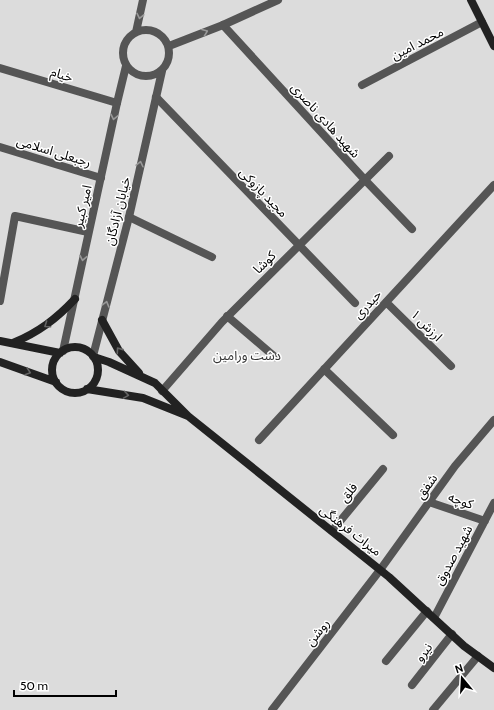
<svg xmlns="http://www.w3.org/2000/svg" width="494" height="710" font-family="Cabin,'Noto Sans Arabic',sans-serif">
  <rect width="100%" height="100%" fill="#fff"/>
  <path fill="#dcdcdc" d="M0 0H494V710H0Z"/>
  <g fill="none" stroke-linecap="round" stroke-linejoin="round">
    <path stroke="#555" stroke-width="8" d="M223 25 365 180 412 229
      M0 68 117 103
      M362 85 482 22
      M156 97 355 303
      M0 147 101 178
      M129 217 212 257
      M0 301 15 216 88 232
      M386 302 451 366
      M227 316 275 357
      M324 369 393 435
      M162 391 222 322 389 156
      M259 440 494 185
      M429 502 485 521
      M332 531 383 469
      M434 618 494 503
      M386 661 427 611
      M412 685 452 634
      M272 710 380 570 455 466 494 420
      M433 710 478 656"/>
    <path stroke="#555" stroke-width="8" d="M123 53a23 23 0 1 1 46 0a23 23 0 1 1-46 0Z
      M136 32 143 0
      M169 46 223 25 278 0
      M63 351 117 103 126 66
      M93 356 129 217 162 71"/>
    <path stroke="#222" stroke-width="8" d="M471 0 494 46
      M102 320 119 351 139 373
      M0 341 60 353
      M13 343C39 332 56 319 75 299
      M52 370a23 23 0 1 1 46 0a23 23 0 1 1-46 0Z
      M0 362 56 382
      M87 389 143 398 188 416 155 383 109 362 94 357
      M188 416 389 577 464 646 494 668"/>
  </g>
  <defs><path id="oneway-chevron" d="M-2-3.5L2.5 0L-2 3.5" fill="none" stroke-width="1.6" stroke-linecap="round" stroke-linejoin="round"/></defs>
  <g stroke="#999">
    <use href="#oneway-chevron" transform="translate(140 16) rotate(102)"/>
    <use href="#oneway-chevron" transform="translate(205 32) rotate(-21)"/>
    <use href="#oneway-chevron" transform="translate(114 117) rotate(102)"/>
    <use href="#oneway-chevron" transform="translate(140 164) rotate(-77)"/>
    <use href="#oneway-chevron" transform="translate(83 258) rotate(101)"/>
    <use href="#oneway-chevron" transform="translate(106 304) rotate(-75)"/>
  </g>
  <g stroke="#646464">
    <use href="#oneway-chevron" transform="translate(47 325) rotate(145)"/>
    <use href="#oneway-chevron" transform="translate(119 350) rotate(-125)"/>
    <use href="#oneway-chevron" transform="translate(28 372) rotate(19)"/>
    <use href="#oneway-chevron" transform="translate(126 395) rotate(9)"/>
  </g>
  <g text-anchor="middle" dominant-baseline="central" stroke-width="3" stroke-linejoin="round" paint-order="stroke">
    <g font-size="13" fill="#000" stroke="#fff">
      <text transform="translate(417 43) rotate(-27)">محمد امین</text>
      <text transform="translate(62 74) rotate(17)">خیام</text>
      <text transform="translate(326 120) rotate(48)">شهید هادی ناصری</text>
      <text transform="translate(54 151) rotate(17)">رجبعلی اسلامی</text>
      <text transform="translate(264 192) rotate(46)">مجید پازوکی</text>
      <text transform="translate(82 206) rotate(-77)">امیر کبیر</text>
      <text transform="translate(117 211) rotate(-76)">خیابان آزادگان</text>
      <text transform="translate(264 262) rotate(-45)">کوشا</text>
      <text transform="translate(367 304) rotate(-47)">حیدری</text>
      <text transform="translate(427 325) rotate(45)">ارزش ۱</text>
      <text transform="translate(426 486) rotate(-54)">شفق</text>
      <text transform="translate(348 492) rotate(-50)">فلق</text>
      <text transform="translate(461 500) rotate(19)">کوچه</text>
      <text transform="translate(351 530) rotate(38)">میراث فرهنگی</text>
      <text transform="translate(453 555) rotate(-62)">شهید صدوق</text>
      <text transform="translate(317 632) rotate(-52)">روشن</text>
      <text transform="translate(423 652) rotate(-53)">نیرو</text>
    </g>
    <g font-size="13" fill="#333" stroke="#fff">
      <text x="247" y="355">دشت ورامین</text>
    </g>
  </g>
  <g transform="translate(462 678) rotate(342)" stroke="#ffffff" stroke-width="3" paint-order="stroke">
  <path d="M0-3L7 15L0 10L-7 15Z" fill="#000000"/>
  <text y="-6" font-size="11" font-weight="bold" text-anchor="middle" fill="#000000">N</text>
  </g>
  <path d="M14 690v6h102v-6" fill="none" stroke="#000000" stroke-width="2"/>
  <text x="20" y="690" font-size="12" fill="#000000" stroke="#ffffff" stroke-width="3" paint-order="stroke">50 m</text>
</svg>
